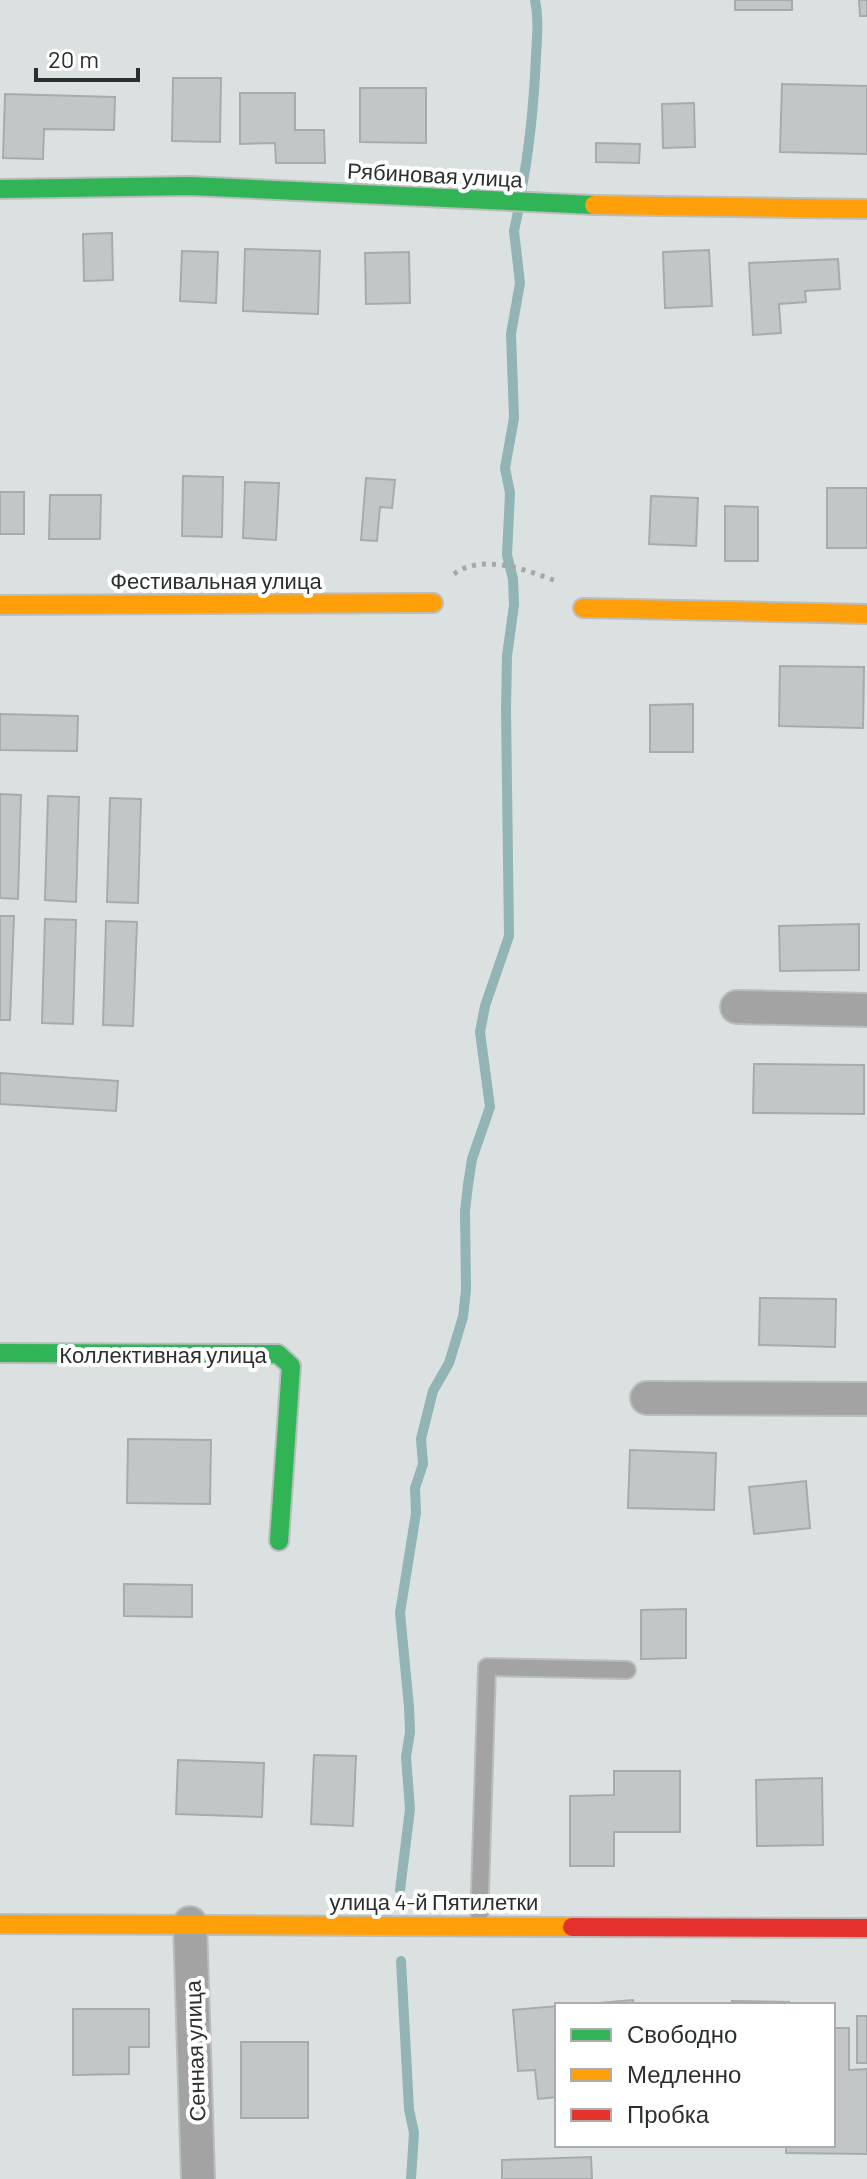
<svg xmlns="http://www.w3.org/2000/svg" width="867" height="2179" font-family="Barlow,sans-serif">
  <rect width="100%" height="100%" fill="#dbe1e1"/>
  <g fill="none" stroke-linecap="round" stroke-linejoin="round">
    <path stroke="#92b4b4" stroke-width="10" d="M521 192C530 147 534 102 536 56 537 36 539 19 535 0
      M400 1890 410 1809 406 1757 410 1732 409 1707 400 1613 416 1513 415 1488 423 1464 421 1439 433 1391 449 1363 463 1317 466 1290 465 1211 468 1185 472 1159 490 1107 480 1032 485 1006 509 936 506 709 507 656 514 605 513 579 507 555 510 493 505 468 514 418 511 334 520 283 514 231 518 212
      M401 1961 409 2109 414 2133 411 2179"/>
  </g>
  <path fill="#c2c6c6" stroke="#a7abab" stroke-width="2" d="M735 0H792V10H735Z
    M859 0H867V16H860Z
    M173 78H221L220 142 172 141Z
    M782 84 867 86V154L780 152Z
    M360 88H426V143L360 142Z
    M240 93H295V130H324L325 163H276L275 143 240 144Z
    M5 94 115 97 114 130 44 129 43 159 3 158Z
    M694 103 695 147 663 148 662 104Z
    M596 143 640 144 639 163 596 162Z
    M112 233 113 280 84 281 83 234Z
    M245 249 320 251 318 314 243 311Z
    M709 250 712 306 665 308 663 252Z
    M182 251 218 252 216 303 180 301Z
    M409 252 410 303 366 304 365 253Z
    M838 259 840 289 805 291 806 302 779 304 781 333 753 335 749 263Z
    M183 476 223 477 222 537 182 536Z
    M366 478 395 480 392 508 380 507 377 541 361 540Z
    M245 482 279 483 276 540 243 538Z
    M827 488H867V548H827Z
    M0 492H24V534H0Z
    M50 495H101L100 539H49Z
    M651 496 698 498 696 546 649 544Z
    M725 506 758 507V561H725Z
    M780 666 864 667 863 728 779 726Z
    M693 704V752H650V705Z
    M0 714 78 716 77 751 0 750Z
    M0 794 21 795 18 899 0 898Z
    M48 796 79 797 76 902 45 900Z
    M110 798 141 799 138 903 107 902Z
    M0 916H14L10 1020H0Z
    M45 919 76 920 73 1024 42 1023Z
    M106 921 137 922 133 1026 103 1025Z
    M859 924V970L780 971 779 926Z
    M754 1064 864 1065V1114L753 1113Z
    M0 1073 118 1081 116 1111 0 1104Z
    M760 1298 836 1299 835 1347 759 1345Z
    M128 1439 211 1440 210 1504 127 1503Z
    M630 1450 716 1453 714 1510 628 1508Z
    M806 1481 810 1528 754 1534 749 1487Z
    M124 1584 192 1585V1617L124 1616Z
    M686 1609V1658L641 1659V1610Z
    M314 1755 356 1756 353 1826 311 1824Z
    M178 1760 264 1763 262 1817 176 1814Z
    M614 1771H680V1832H614V1866H570V1796L614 1795Z
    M822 1778 823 1845 757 1846 756 1780Z
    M633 2000 634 2005H574Z
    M732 2001 789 2002V2005H732Z
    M557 2006V2097L538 2099 535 2070 518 2071 513 2010Z
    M73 2009H149V2047H129V2074L73 2075Z
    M857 2016H867V2063H857Z
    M833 2028H849V2070L867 2069V2154L786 2153V2145H833Z
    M241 2042H308V2118H241Z
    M591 2157 592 2179H502V2160Z"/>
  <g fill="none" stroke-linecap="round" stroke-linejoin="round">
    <defs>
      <path id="lane" d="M479 1924 487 1667 627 1670"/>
      <path id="street" d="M737 1007 867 1010
        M647 1398 867 1399
        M190 1923 198 2179"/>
      <path id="fast" d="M0 189 190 186 594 205
        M0 1353 278 1354 291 1366 279 1541"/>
      <path id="slow" d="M594 205 867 209
        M0 605 433 603
        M583 608 867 614
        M0 1924 572 1927"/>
      <path id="jam" d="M572 1927 867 1928"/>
    </defs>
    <use href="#lane" stroke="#b9bdbd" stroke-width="20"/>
    <use href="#street" stroke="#b9bdbd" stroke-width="36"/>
    <use href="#fast" stroke="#b9bdbd" stroke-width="22"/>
    <use href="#slow" stroke="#b9bdbd" stroke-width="22"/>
    <use href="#jam" stroke="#b9bdbd" stroke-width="22"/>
    <path stroke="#a6a8a8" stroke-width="5" stroke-dasharray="4 6" stroke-linecap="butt" d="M454 574C482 553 527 570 556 581"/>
    <use href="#lane" stroke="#a4a3a4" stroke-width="16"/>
    <use href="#street" stroke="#a4a3a4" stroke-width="32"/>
    <use href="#fast" stroke="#30b455" stroke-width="18"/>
    <use href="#slow" stroke="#ff9f0a" stroke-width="18"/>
    <use href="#jam" stroke="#e5322d" stroke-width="18"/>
  </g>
  <g text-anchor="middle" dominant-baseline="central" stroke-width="8" stroke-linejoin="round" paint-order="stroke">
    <g font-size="22" fill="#2c2f2f" stroke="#fff">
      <text transform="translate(435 174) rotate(3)">Рябиновая улица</text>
      <text x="216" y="580">Фестивальная улица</text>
      <text x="163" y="1354">Коллективная улица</text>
      <text x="434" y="1901">улица 4-й Пятилетки</text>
      <text transform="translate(194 2051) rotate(-92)">Сенная улица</text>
    </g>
  </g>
  <rect x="555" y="2003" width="280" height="144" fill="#ffffff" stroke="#abacac" stroke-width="2"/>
  <rect x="571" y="2029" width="40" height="12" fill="#30b455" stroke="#abacac" stroke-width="2"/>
  <text x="627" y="2043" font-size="24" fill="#2c2f2f">Свободно</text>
  <rect x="571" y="2069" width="40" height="12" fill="#ff9f0a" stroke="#abacac" stroke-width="2"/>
  <text x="627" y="2083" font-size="24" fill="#2c2f2f">Медленно</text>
  <rect x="571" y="2109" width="40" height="12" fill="#e5322d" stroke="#abacac" stroke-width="2"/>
  <text x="627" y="2123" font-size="24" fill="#2c2f2f">Пробка</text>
  <path d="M36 68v12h102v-12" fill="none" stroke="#2c2f2f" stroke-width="4"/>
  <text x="48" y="68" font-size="24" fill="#2c2f2f" stroke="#ffffff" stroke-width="6" paint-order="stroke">20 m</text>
</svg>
